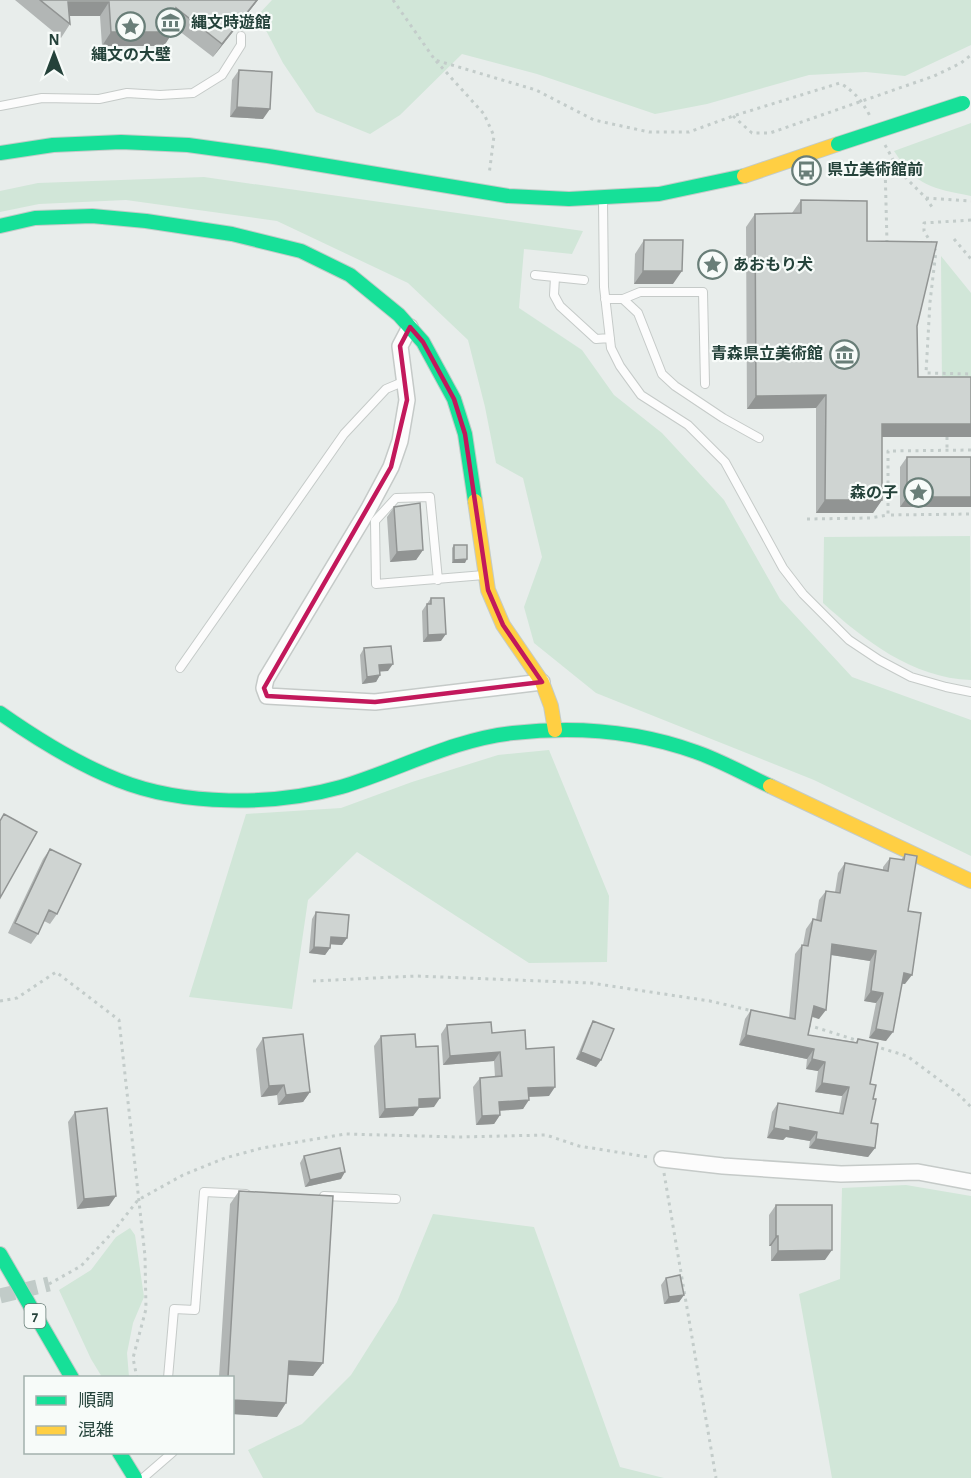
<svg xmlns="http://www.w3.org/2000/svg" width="971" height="1478" font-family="'Alegreya Sans','Noto Sans JP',sans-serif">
  <rect width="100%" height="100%" fill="#e8edeb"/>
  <path fill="#d1e6d8" d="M272 0H971V45L905 76 866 72 809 75 707 104 655 114 537 74 462 54 400 115 370 134 316 112 283 63 258 15Z
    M971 123V196C932 188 917 187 894 151Z
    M204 177 583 231 572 254 524 249 519 308 582 350 614 395 662 433 724 500 780 599 852 677 971 720V856L814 780 596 693 534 643 524 607 542 557 523 478 496 463 485 407 468 340 408 283 277 221 126 200 39 204 0 212V191L38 183Z
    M941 256 971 293V390L942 389Z
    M970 536 971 680C912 678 864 640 823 603L824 537Z
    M549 750 609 896 607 962 529 963 357 852 308 900 292 1009 189 997 246 814 341 808 412 782 498 755Z
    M906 1185 971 1196V1478H832L799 1294 840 1279 842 1188Z
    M433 1214 534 1227 620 1467 664 1478H263L248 1450 302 1424 351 1375 397 1302Z
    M130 1228 135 1235 144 1297 133 1323 127 1353 129 1377H102L91 1359 59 1290 91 1270 116 1237Z"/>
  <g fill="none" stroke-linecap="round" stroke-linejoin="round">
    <path stroke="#c1cbc8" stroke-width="15" stroke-dasharray="15 8" stroke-linecap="butt" d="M0 1296 49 1284"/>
    <defs>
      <path id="lane" d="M0 106 42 98 99 99 127 93 160 95 193 93 222 75 241 45V36
        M603 201 604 287 611 348 620 366 641 395 688 425 725 462 783 568 803 594 849 640 879 660 911 677 946 687 971 692
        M535 275 584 280
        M555 277 554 295 560 306 596 339 610 338
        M605 299H623L638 313 662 374 675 386 723 418 759 438
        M623 299 640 292H703L705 384
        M438 580 430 497 396 498 375 521 376 584 484 575
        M180 668 344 434 386 389 405 381
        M324 1196 396 1199
        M168 1378 174 1309 195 1310 204 1192 246 1194
        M143 1478 173 1452"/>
      <path id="street" d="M410 327 400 346 407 400 400 441 391 467 368 510 266 679 264 688 267 696 375 702 542 682
        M662 1159 723 1166 841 1174 918 1172 971 1182"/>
      <path id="fast" d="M0 153 53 145 121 142 188 145 268 156 508 196 569 199 659 194 744 176
        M0 226 35 218 92 216 146 221 232 234 301 251 350 275 399 315 423 342 454 399 465 434 475 501
        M0 713C37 739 75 763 118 780 183 806 274 806 341 787 398 770 454 739 513 733 575 726 638 731 696 752 722 761 746 775 770 786
        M0 1254 72 1378
        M119 1452 135 1478"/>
      <path id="slow" d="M744 176 838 144
        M475 501 488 590 503 625 542 682 551 706 555 730
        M770 786 971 881"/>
    </defs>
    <use href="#lane" stroke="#c5cac8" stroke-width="10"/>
    <use href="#street" stroke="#c5cac8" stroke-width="18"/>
    <use href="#fast" stroke="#c3cbc8" stroke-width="16"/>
    <use href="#slow" stroke="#c3cbc8" stroke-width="16"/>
    <path stroke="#c3ccca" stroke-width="3" stroke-dasharray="3 4.5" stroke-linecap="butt" d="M393 0 435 60 536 90 594 120 649 132H689L733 116 840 83C855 92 862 101 870 116
      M436 61 484 114 494 136 489 175
      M733 116 752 133H770L934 76 961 63 971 55
      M885 145 900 172 926 198 934 210
      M926 198 971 201
      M971 220 924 223V231L936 251 930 302 926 373 971 374
      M954 239 971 259
      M887 243 885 164 893 160
      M947 437V451
      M971 450 888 451V515L971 514
      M807 519 870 518 888 515
      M313 981 416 976 591 983 710 1001 753 1011
      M0 1001 17 998 56 972 119 1020 145 1256 146 1309 133 1358 137 1378
      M808 1025 859 1041
      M874 1046 907 1056 957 1093 971 1107
      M664 1173 716 1478
      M49 1284 81 1266 112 1233 138 1200 183 1175 225 1158 262 1148 345 1134 459 1137 546 1135 579 1146 648 1157"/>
    <use href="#lane" stroke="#fcfcfc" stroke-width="8"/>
    <use href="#street" stroke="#fcfcfc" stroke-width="15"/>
    <use href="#fast" stroke="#16e098" stroke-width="14"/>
    <use href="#slow" stroke="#ffcf43" stroke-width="14"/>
    <defs>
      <path id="fast-bridge" d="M838 144 963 103"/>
    </defs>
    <use href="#fast-bridge" stroke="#c3cbc8" stroke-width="16" stroke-linecap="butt"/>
    <use href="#fast-bridge" stroke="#16e098" stroke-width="14"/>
  </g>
  <path fill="#b2b6b5" d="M15 0H258L213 57 174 27 164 46H102L100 16H69L70 24 61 38Z
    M239 70 263 119 230 117 232 80Z
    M801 200 867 241 917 326 918 377 971 437H882V500L873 513H816V408L747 409 746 227 755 214 792 213Z
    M644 240 673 284H634L635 254Z
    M907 457H971L900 507V467Z
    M394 507 423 550 416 560 390 562 387 517Z
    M454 545 465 563H452V548Z
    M431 598 441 641 423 642 422 611Z
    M364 648 388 671H380V675L376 682 362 684 360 655Z
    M50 849 57 914 50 924 44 921 38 934 31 944 8 933 43 859Z
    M905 854 908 911 905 984H902L886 1041 869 1038 876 1003 864 1001 870 961 831 955 819 1019 812 1017 808 1035 856 1042 858 1039 870 1084 873 1099 871 1123 875 1148 868 1157 809 1148 810 1141 786 1137 783 1140 767 1138 772 1112 778 1103 839 1113 842 1096 815 1092 818 1071 806 1069 807 1059 739 1045 745 1019 751 1010 789 1018 795 954 802 945H803L806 929 813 919 816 920 819 900 826 891 835 892 838 873 845 863 883 870V867L890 858 901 860Z
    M316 912 347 938 342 945 330 944V948L325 955 309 953 312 919Z
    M593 1021 601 1060 596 1067 576 1059 589 1028Z
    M447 1025 492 1033 526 1049 549 1096 529 1097 523 1109 500 1111V1115L494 1124 476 1125 473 1087 480 1078 495 1077 494 1061 443 1065 441 1034Z
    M381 1036 416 1047 434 1107 419 1108 413 1116 379 1118 374 1046Z
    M263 1038 310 1092 303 1102 278 1105 277 1095 261 1097 256 1049Z
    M75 1112 109 1206 77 1209 68 1122Z
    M304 1156 341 1179 305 1187 300 1163Z
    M239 1191 323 1363 313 1376 288 1375 277 1417 232 1414V1377H219L230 1204Z
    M776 1205 825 1260 771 1261V1246H769V1215Z
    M666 1278 684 1295 679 1302 664 1304 661 1285Z"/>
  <path fill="#919493" d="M257 0H258L213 57 222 44Z
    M68 2H109L100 16H59Z
    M111 32H173L164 46H102Z
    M237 107 270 109 263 119 230 117Z
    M643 271H682L673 284H634Z
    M826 395 816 408 747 409 756 396Z
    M882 424H971V437H872Z
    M907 497H971V507H900Z
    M825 500H882L873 513H816Z
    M423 550 416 560 390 562 397 552Z
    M467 559 465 563H452L454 560Z
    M446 634 441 641 423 642 428 635Z
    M393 664 388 671 375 672 379 665Z
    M380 675 376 682 362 684 367 677Z
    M331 937 347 938 342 945 326 944Z
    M832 944 876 951 870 961 825 954Z
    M314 947 330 948 325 955 309 953Z
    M904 973 912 975 905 984 897 983Z
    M871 991 883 993 876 1003 864 1001Z
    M814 1006 826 1010 819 1019 808 1015Z
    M876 1029 893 1032 886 1041 869 1038Z
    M746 1035 814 1049 807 1059 739 1045Z
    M500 1052 494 1061 443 1065 450 1056Z
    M581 1052 601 1060 596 1067 576 1059Z
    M812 1059 825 1062 818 1071 806 1069Z
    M822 1083 849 1087 842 1096 815 1092Z
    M284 1085 277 1095 261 1097 269 1086Z
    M555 1087 549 1096 522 1097 528 1088Z
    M310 1092 303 1102 278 1105 286 1095Z
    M440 1098 434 1107 419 1108 413 1116 379 1118 385 1109 419 1099Z
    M529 1100 523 1109 493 1111 499 1102Z
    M500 1115 494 1124 476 1125 482 1116Z
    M790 1127 817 1132 810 1141 786 1137 783 1140 767 1138 774 1128Z
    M816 1139 875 1148 868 1157 809 1148Z
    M345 1172 341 1179 305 1187 310 1180Z
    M116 1196 109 1206 77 1209 84 1199Z
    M776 1236H778L771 1246H769Z
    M832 1250 825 1260 771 1261 778 1251Z
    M684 1295 679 1302 664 1304 669 1297Z
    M289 1361 323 1363 313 1376 280 1374Z
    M232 1400 286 1403 277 1417 232 1414Z"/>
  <path fill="#cfd4d2" stroke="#919493" stroke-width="1.5" d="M40 0H257L222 44 176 8 173 32H111L109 2H68L70 24Z
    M239 70 272 72 270 109 237 107Z
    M801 200 867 201V241L937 242 917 326 918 377H971V424H882V500H825L826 395 756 396 755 214 801 213Z
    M644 240H683L682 271H643Z
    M907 457H971V497H907Z
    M420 503 423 550 397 552 394 507Z
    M454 545H467V559L454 560Z
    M431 598H444L446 634 428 635 427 604H431Z
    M391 646 393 664 379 665 380 675 367 677 364 648Z
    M4 814 37 832 0 898V821Z
    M50 849 81 864 57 914 49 910 38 934 15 923Z
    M905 854 917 856 908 911 921 913 912 975 904 973 893 1032 876 1029 883 993 871 991 876 951 832 944 826 1010 814 1006 808 1035 857 1043 858 1039 878 1043 870 1084 876 1085 873 1099H876L871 1123 878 1124 875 1148 816 1139 817 1132 790 1127V1131L774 1128 778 1103 843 1114 849 1087 822 1083 825 1062 812 1059 814 1049 746 1035 751 1010 795 1019 802 945 808 946 813 919 821 921 826 891 840 893 845 863 888 871 890 858 904 860Z
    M316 912 349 915 347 938 331 937 330 948 314 947Z
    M593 1021 614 1029 601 1060 581 1052Z
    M491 1022 492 1033 525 1030 526 1049 554 1047 555 1087 528 1088 529 1100 499 1102 500 1115 482 1116 480 1078 502 1076 500 1052 450 1056 447 1025Z
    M303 1034 310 1092 286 1095 284 1085 269 1086 263 1038Z
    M415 1034 416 1047 438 1046 440 1098 419 1099V1107L385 1109 381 1036Z
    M107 1108 116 1196 84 1199 75 1112Z
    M340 1148 345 1172 310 1180 304 1156Z
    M239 1191 333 1196 323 1363 289 1361 286 1403 232 1400V1377H228Z
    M776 1205H832V1250L778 1251V1236H776Z
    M680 1275 684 1295 669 1297 666 1278Z"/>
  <path fill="none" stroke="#c2185b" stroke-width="4.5" stroke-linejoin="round" d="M410 327 423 342 454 399 465 434 488 590 503 625 542 682 375 702 267 696 264 688 391 467 407 400 400 346Z"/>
  <defs>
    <symbol id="museum-ring" viewBox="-11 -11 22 22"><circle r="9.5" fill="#f7fbf9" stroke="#697e78" stroke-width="1.5"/><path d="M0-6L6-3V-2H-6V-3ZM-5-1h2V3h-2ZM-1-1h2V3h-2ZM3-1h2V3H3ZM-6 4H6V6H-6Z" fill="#697e78"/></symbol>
    <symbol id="sight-ring" viewBox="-11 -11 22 22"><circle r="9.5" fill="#f7fbf9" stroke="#697e78" stroke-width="1.5"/><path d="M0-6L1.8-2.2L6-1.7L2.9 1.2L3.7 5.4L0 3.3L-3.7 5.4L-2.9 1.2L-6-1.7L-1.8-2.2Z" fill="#697e78"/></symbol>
    <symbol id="bus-ring" viewBox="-11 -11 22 22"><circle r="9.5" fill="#f7fbf9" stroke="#697e78" stroke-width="1.5"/><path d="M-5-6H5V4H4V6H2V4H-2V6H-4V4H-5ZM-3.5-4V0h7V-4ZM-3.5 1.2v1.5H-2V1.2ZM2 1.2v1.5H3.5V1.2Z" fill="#697e78"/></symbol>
  </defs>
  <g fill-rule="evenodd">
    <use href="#museum-ring" x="154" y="6" width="33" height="33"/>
    <use href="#sight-ring" x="114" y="10" width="33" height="33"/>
    <use href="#bus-ring" x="790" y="154" width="33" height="33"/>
    <use href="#sight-ring" x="696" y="248" width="33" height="33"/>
    <use href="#museum-ring" x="828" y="338" width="33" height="33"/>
    <use href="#sight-ring" x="902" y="476" width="33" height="33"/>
  </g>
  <g text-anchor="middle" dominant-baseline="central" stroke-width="4.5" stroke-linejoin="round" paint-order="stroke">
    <rect fill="#f7fbf9" stroke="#637a73" stroke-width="1.5" x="24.5" y="1304" width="21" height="24" rx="4.5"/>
    <g font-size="15" font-weight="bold" fill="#24423a">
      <text x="35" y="1316">7</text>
    </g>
    <g font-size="16" font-weight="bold" fill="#24423a" stroke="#f7fbf9" text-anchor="start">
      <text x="191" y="23">縄文時遊館</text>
      <text x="131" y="55" text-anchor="middle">縄文の大壁</text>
      <text x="827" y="170">県立美術館前</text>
      <text x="733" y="265">あおもり犬</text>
      <text x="823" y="354" text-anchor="end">青森県立美術館</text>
      <text x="898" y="493" text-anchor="end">森の子</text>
    </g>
  </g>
  <rect x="24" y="1376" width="210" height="78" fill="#f7fbf9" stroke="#a3b1ad" stroke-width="1.5"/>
  <rect x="36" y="1396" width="30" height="9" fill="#16e098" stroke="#a3b1ad" stroke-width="1.5"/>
  <text x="78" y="1406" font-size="18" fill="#24423a">順調</text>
  <rect x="36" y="1426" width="30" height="9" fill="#ffcf43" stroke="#a3b1ad" stroke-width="1.5"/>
  <text x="78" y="1436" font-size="18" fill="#24423a">混雑</text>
  <g transform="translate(54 54)" stroke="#f7fbf9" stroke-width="4.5" paint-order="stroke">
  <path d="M0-4.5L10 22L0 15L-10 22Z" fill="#24423a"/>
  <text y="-9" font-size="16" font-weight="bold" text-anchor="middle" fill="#24423a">N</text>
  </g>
</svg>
